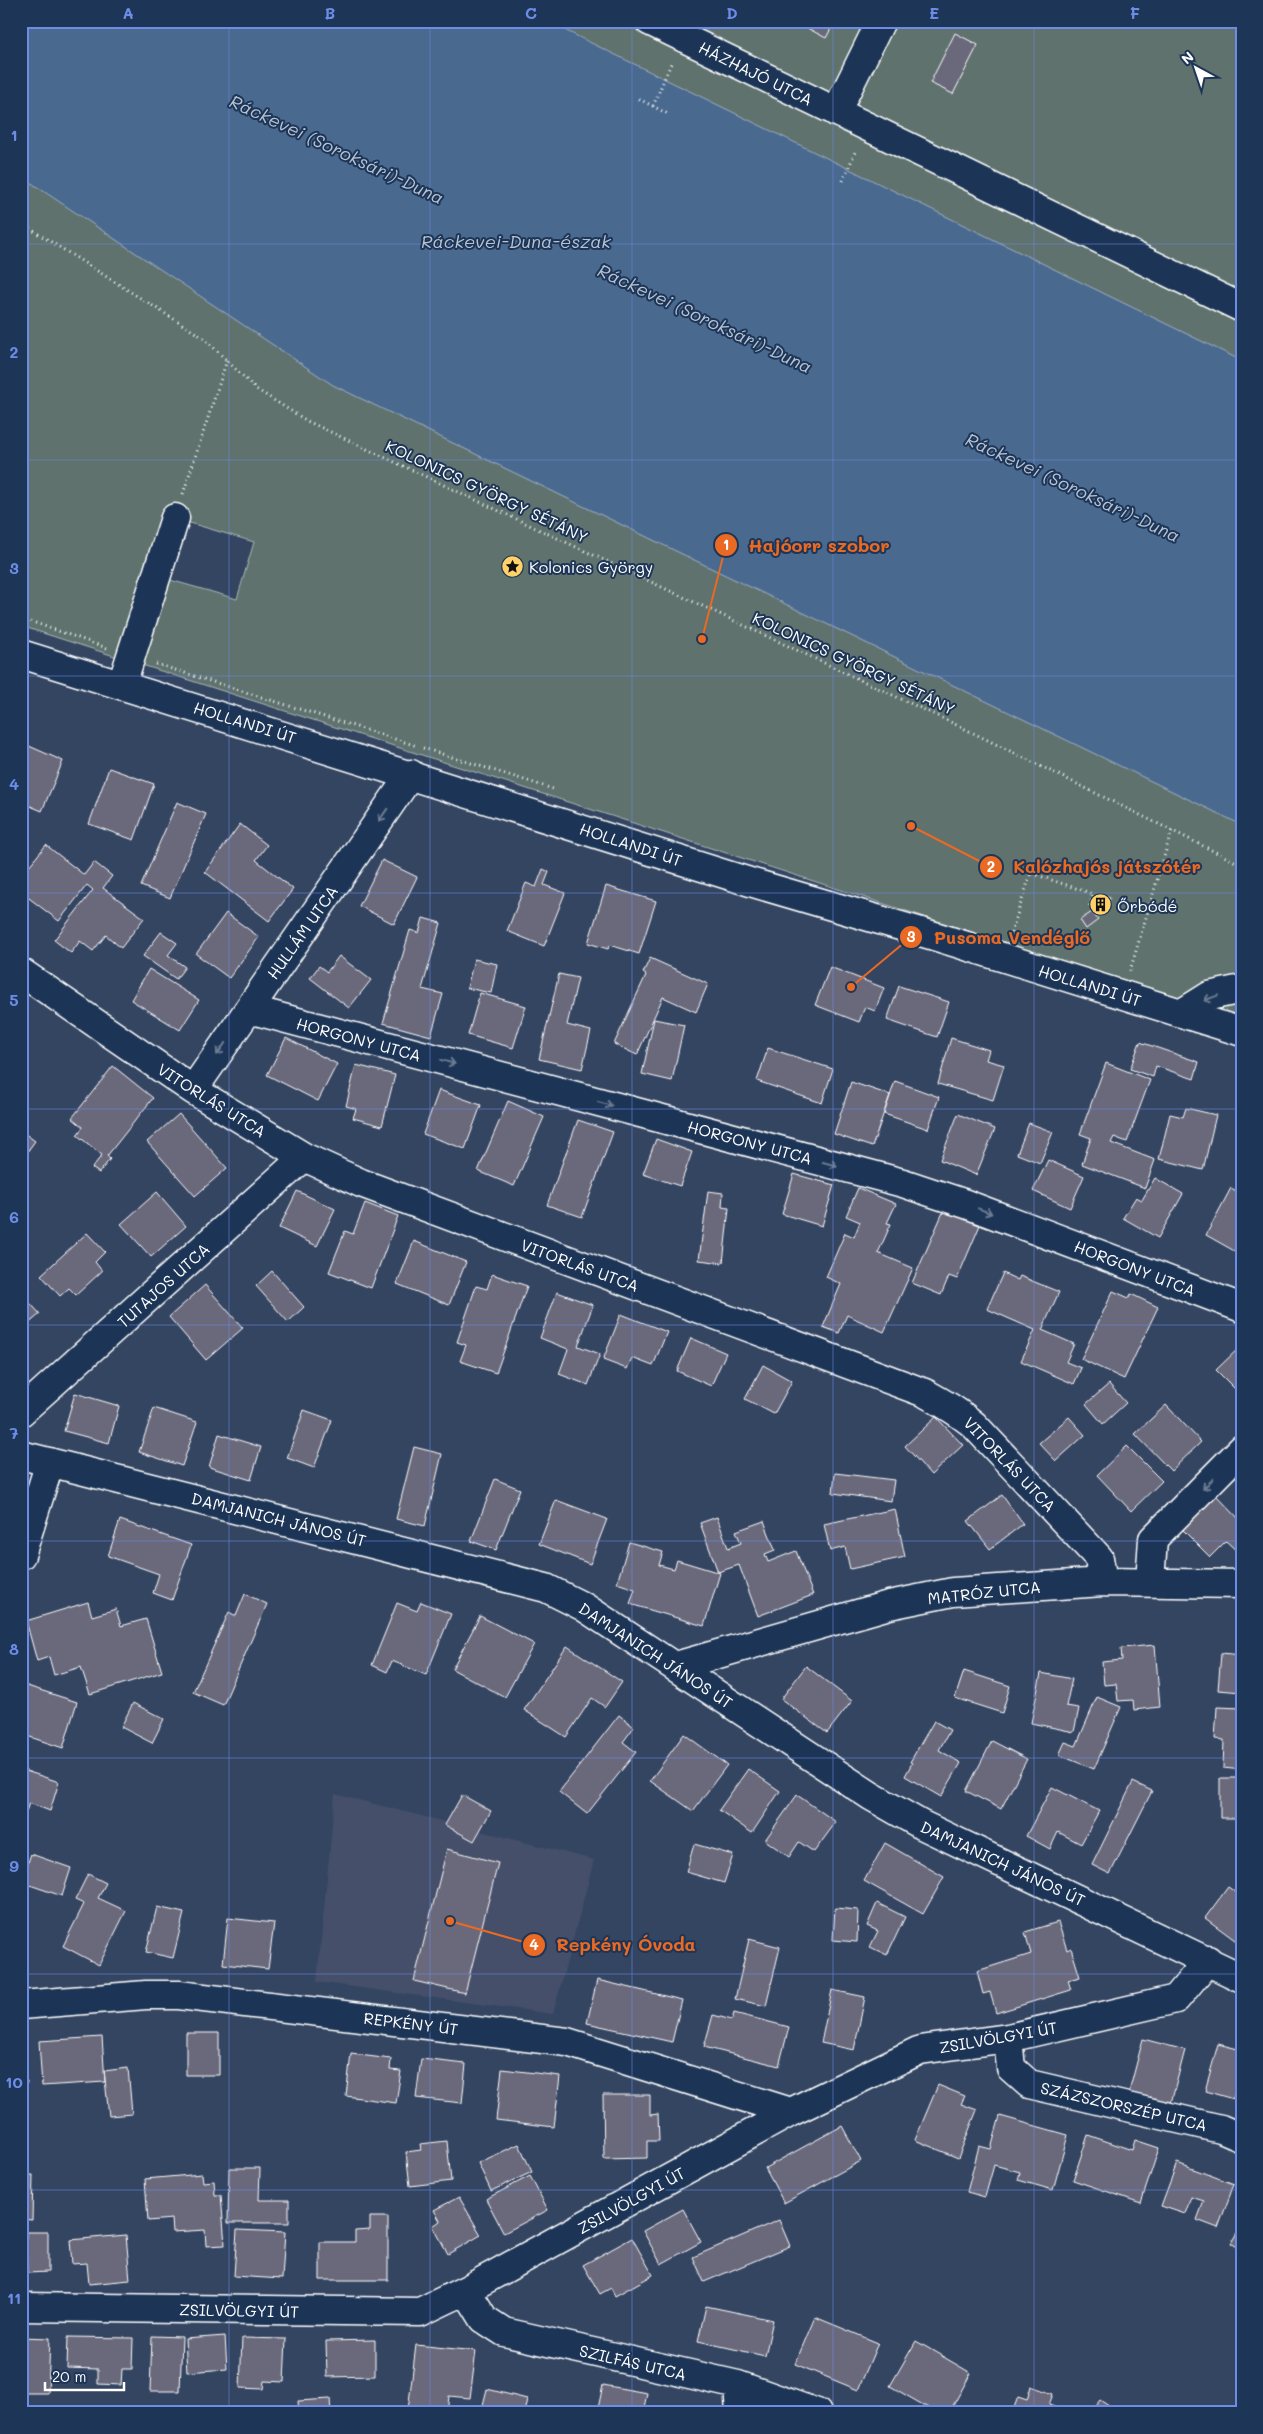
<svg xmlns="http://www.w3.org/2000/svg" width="1263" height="2434" font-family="Mali,sans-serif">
  <rect width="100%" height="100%" fill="#344562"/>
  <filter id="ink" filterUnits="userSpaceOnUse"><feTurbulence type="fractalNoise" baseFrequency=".02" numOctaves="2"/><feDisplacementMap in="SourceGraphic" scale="10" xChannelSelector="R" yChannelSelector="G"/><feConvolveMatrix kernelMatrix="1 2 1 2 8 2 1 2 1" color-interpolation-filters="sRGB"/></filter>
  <g filter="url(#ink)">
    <path fill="#44506a" d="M335 1794 594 1860 553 2014 317 1982Z"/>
    <path fill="#5e726e" stroke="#aeb8b6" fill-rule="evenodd" d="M546 21H1242V361L556 26Z
      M21 176 333 385 1242 825V1019L21 626ZM180 520 254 542 237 599 163 578Z"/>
    <path fill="#4a698f" stroke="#92a5bc" d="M21 21H546L1242 361V825L333 385 21 176Z"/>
    <path fill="#6a697b" stroke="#fff" d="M794 21H835L826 38Z
      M955 33 978 45 953 94 930 83Z
      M29 746 63 761 42 811 21 802 26 792 21 790V765Z
      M109 768 154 784 134 840 89 824Z
      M177 802 206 814 170 898 141 886Z
      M240 824 267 845 256 860 293 889 269 921 205 872Z
      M46 845 84 875 94 862 112 876 103 888 144 918 121 948 106 935 93 951 80 941 71 953 54 940 93 890 87 885 59 921 21 892V876Z
      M382 860 417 877 394 924 359 906Z
      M543 869 549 872 544 885 565 893 544 946 507 931 526 883 536 887Z
      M606 886 656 901 639 954 610 945 608 949 588 943Z
      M1099 894 1110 898 1104 915 1092 911Z
      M1092 912 1098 920 1086 929 1080 920Z
      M226 913 259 937 229 978 196 954Z
      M423 918 441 923 422 989 443 994 431 1036 383 1023 410 930 419 933Z
      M161 932 177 943 168 955 185 967 176 979 143 956Z
      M339 956 371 980 349 1008 310 978 319 966 327 972Z
      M650 958 708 984 696 1012 663 997 637 1055 614 1044 646 975 643 973Z
      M474 959 497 964 491 993 467 988Z
      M830 967 884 988 875 1011 865 1007 859 1022 815 1005Z
      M149 969 199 1000 180 1030 131 1000Z
      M559 974 578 978 567 1025 591 1031 582 1069 539 1059Z
      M899 986 949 1002 937 1037 887 1020Z
      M480 993 526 1006 513 1048 468 1035Z
      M654 1019 684 1025 672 1081 642 1074Z
      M286 1038 337 1064 318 1101 267 1075Z
      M951 1038 989 1050 986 1060 1004 1065 993 1100 938 1084Z
      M1140 1042 1199 1062 1194 1079 1156 1066 1153 1077 1130 1069Z
      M768 1048 833 1069 822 1103 757 1081Z
      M1106 1063 1150 1080 1127 1142 1114 1137 1111 1143 1155 1160 1145 1188 1082 1164 1091 1138 1080 1134Z
      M356 1065 395 1075 382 1126 353 1118 356 1109 346 1106Z
      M113 1066 153 1098 107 1156 110 1159 99 1173 92 1168 102 1155 77 1135 83 1127 72 1118Z
      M895 1081 939 1097 928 1129 884 1114Z
      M851 1082 890 1095 872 1147 834 1134Z
      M439 1090 481 1105 465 1149 423 1134Z
      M508 1101 544 1117 514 1186 478 1171Z
      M1186 1108 1216 1115 1203 1170 1159 1159 1170 1114 1183 1117Z
      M179 1114 227 1168 195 1196 147 1142Z
      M958 1114 995 1129 976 1175 940 1160Z
      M578 1120 613 1132 582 1217 547 1205Z
      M1029 1123 1053 1132 1040 1163 1017 1154Z
      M21 1131 35 1141 21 1160Z
      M656 1139 692 1152 680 1186 643 1174Z
      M1048 1160 1084 1176 1070 1208 1033 1191Z
      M794 1174 834 1185 822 1226 782 1214Z
      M1155 1178 1183 1194 1158 1238 1123 1218 1136 1197 1142 1200Z
      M858 1188 896 1204 887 1223 891 1224 878 1253 913 1268 884 1332 847 1315 839 1333 823 1327 841 1284 826 1277 845 1233 854 1237 860 1222 846 1216Z
      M1231 1188 1242 1194V1245L1238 1253 1206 1235Z
      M297 1191 335 1209 317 1246 279 1228Z
      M708 1191 723 1193 722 1207 729 1208 723 1263 699 1260Z
      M157 1192 186 1226 151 1257 121 1224Z
      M365 1203 398 1216 371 1288 329 1272 345 1231 353 1234Z
      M944 1210 980 1225 957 1279 949 1276 941 1295 912 1283Z
      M87 1233 105 1252 95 1262 102 1271 76 1295 69 1288 60 1296 41 1275Z
      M414 1241 466 1262 449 1305 397 1284Z
      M272 1271 304 1307 288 1322 256 1286Z
      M1003 1273 1018 1280 1020 1276 1059 1292 1042 1330 1074 1344 1066 1362 1081 1368 1074 1384 1021 1361 1035 1330 987 1309Z
      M492 1274 527 1286 496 1373 460 1361 466 1345 457 1342 476 1286 487 1289Z
      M205 1285 243 1328 206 1360 169 1317Z
      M1113 1291 1129 1298 1131 1294 1158 1307 1124 1379 1081 1359Z
      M557 1292 593 1305 578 1346 600 1354 588 1385 559 1374 568 1349 540 1338Z
      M21 1293 40 1314 21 1330Z
      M621 1314 667 1332 653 1366 632 1358 627 1369 603 1360Z
      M691 1338 726 1353 711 1386 677 1371Z
      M1242 1345V1396L1216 1370Z
      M763 1365 792 1381 774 1414 745 1399Z
      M1109 1384 1126 1403 1103 1424 1086 1404Z
      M75 1393 119 1406 109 1443 64 1431Z
      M1166 1405 1201 1442 1171 1471 1135 1434Z
      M154 1408 197 1422 182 1466 139 1452Z
      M304 1410 332 1420 314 1468 287 1458Z
      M936 1417 963 1445 931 1475 905 1446Z
      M1069 1417 1085 1435 1056 1461 1039 1443Z
      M219 1434 261 1447 251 1480 209 1467Z
      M1127 1446 1162 1481 1131 1511 1097 1475Z
      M414 1447 442 1454 425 1526 396 1519Z
      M835 1473 894 1480 891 1501 833 1493Z
      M495 1479 520 1489 496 1550 471 1541Z
      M1214 1493 1242 1522V1550L1239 1553 1226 1541 1210 1557 1180 1527Z
      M1002 1495 1023 1524 990 1549 968 1521Z
      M556 1500 607 1519 590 1564 539 1544Z
      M895 1509 905 1557 850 1569 845 1547 830 1551 824 1524Z
      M717 1517 728 1548 741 1543 736 1531 764 1521 775 1550 765 1554 768 1562 796 1551 813 1595 758 1616 739 1565 718 1572 700 1523Z
      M120 1520 191 1545 172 1600 153 1593 159 1574 108 1556Z
      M629 1542 663 1552 659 1565 674 1569 677 1560 720 1573 704 1626 630 1604 635 1589 617 1583Z
      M245 1594 267 1604 223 1705 193 1692 229 1612 236 1616Z
      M88 1602 92 1616 116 1609 121 1626 146 1619 162 1672 90 1694 81 1667 54 1675 49 1657 37 1661 26 1621Z
      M421 1602 451 1614 426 1675 392 1661 387 1672 372 1665 397 1603 417 1611Z
      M480 1616 534 1644 505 1697 452 1669Z
      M1155 1645 1160 1707 1134 1710 1133 1700 1118 1701 1116 1684 1104 1685 1102 1662 1122 1660 1121 1648Z
      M567 1646 622 1682 605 1707 592 1698 566 1737 524 1710Z
      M1221 1653 1242 1655V1692L1218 1690Z
      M806 1666 852 1701 827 1733 781 1699Z
      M964 1671 1010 1686 1002 1713 955 1698Z
      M1041 1673 1072 1679 1066 1706 1079 1708 1074 1732 1031 1723Z
      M21 1684 77 1702 63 1748 21 1734Z
      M1097 1697 1121 1707 1094 1769 1059 1755 1065 1742 1076 1746Z
      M133 1703 164 1719 152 1743 121 1727Z
      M1217 1707 1242 1708V1770L1223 1768 1224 1740 1215 1739Z
      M619 1715 634 1727 623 1742 636 1752 587 1814 559 1792Z
      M934 1721 950 1730 939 1750 961 1763 941 1797 905 1776 912 1763 910 1762Z
      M684 1734 727 1765 693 1811 650 1781Z
      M992 1741 1027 1759 1001 1809 966 1791Z
      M748 1769 780 1791 752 1833 719 1810Z
      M23 1770 59 1782 50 1811 29 1803 21 1826V1777Z
      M1220 1778H1242V1818H1220Z
      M1133 1782 1152 1791 1110 1874 1092 1865Z
      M1052 1787 1099 1811 1081 1844 1058 1832 1050 1849 1026 1836Z
      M462 1795 491 1811 474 1841 445 1825Z
      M797 1795 836 1822 814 1852 799 1842 789 1857 765 1840Z
      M885 1843 944 1877 923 1914 864 1881Z
      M694 1844 733 1855 724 1883 686 1872Z
      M447 1849 498 1863 465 1993 414 1981Z
      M31 1854 71 1868 62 1896 21 1882Z
      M88 1874 106 1883 98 1898 126 1911 99 1965 63 1946 84 1904 75 1900Z
      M1228 1887 1242 1897V1939L1239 1943 1205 1918Z
      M877 1903 905 1917 887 1955 870 1947 878 1931 867 1926Z
      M157 1907 184 1913 173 1958 146 1952Z
      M835 1908 858 1910 857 1942 833 1940Z
      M228 1918 274 1923 268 1969 223 1964Z
      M1058 1922 1067 1950 1071 1948 1080 1977 1068 1980 1071 1990 996 2013 990 1992 983 1994 977 1971 1031 1954 1025 1932Z
      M749 1939 780 1947 766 2006 735 1999Z
      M597 1980 682 2000 672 2042 587 2023Z
      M832 1990 865 1997 854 2050 821 2043Z
      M734 2013 789 2027 779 2066 704 2047 713 2015 732 2020Z
      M186 2033H219V2075H186Z
      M102 2037 105 2082 42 2086 39 2041Z
      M1143 2039 1185 2050 1170 2107 1128 2096Z
      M1218 2044 1242 2050V2094L1235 2092 1233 2099 1205 2091Z
      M351 2054 391 2059 390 2070 401 2071 396 2103 346 2096Z
      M421 2059 466 2064 462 2103 416 2098Z
      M128 2068 132 2114 109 2116 104 2071Z
      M502 2069 560 2076 554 2127 496 2120Z
      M21 2080 27 2081 21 2119Z
      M938 2085 965 2096 961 2104 977 2110 958 2158 915 2140Z
      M603 2095H650V2115L658 2114 659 2141H647V2158L604 2159Z
      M1000 2116 1068 2135 1053 2190 1018 2180 1020 2172 994 2165 985 2197 967 2192 979 2146 991 2149Z
      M842 2126 861 2161 784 2203 765 2168Z
      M1088 2135 1132 2150 1135 2140 1159 2148 1141 2203 1073 2180Z
      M447 2141 451 2181 410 2186 406 2152 421 2150 420 2144Z
      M519 2144 532 2172 491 2191 478 2163Z
      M1177 2163 1234 2184 1218 2228 1197 2220 1204 2201 1191 2197 1185 2214 1161 2206Z
      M229 2168H260L259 2200H289V2223H228Z
      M202 2174 203 2182 214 2181 215 2195H221L225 2245 206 2246 205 2230 173 2232 172 2219 148 2221 145 2179Z
      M21 2175H33L32 2220 21 2219Z
      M530 2176 548 2210 504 2233 486 2199Z
      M459 2197 481 2235 448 2254 433 2226 440 2221 434 2210Z
      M683 2209 701 2242 661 2264 643 2231Z
      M370 2217H388V2280H320V2242H355V2231L370 2230Z
      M779 2220 790 2246 704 2282 693 2257Z
      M1242 2224V2250L1231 2243Z
      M237 2230 285 2232 282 2279 234 2276Z
      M26 2232H48V2272L27 2273Z
      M126 2235 130 2280 89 2284 87 2263 72 2264 70 2240Z
      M632 2238 653 2275 615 2296 611 2288 600 2294 583 2265Z
      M706 2306 773 2320 765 2356 698 2341Z
      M815 2317 878 2343 858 2390 795 2364Z
      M152 2336 182 2337 180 2391H150Z
      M225 2336 227 2369 187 2372 185 2339Z
      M21 2337 50 2338 48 2393H21Z
      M68 2337 133 2338 132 2369H122L121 2385 98 2384V2369L67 2368Z
      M242 2338 286 2339 284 2382 264 2381 263 2389 240 2388Z
      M375 2340V2376L327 2377 326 2341Z
      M916 2341 971 2373 949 2413H937L890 2386Z
      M416 2345 476 2351 470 2398 449 2396 447 2413 408 2410Z
      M603 2385 647 2393 643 2413H597Z
      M1031 2386 1053 2394 1049 2405 1057 2408 1055 2413H1012L1018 2397 1027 2400Z
      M487 2389 527 2399 524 2413H481Z
      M330 2399 331 2413H299L298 2401Z
      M1100 2400 1116 2411 1115 2413H1090Z"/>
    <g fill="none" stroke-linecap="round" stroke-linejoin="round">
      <defs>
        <path id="minor" d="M649 21 1242 308
          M836 112 881 21
          M21 654 750 882 931 935 1242 1032
          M122 684 175 518
          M21 972 193 1090 304 1157 361 1183 925 1393C943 1403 959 1412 974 1425L1099 1558 1103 1582
          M249 1009 903 1183 966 1204 1242 1308
          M1182 1013 1209 996 1242 989
          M193 1090 411 774
          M21 1412 304 1157
          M21 1455 546 1588 584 1607 871 1796 920 1824 1242 1978
          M21 1555 50 1462
          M1150 1582 1153 1539 1242 1449
          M676 1666 889 1605 953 1592 1103 1582 1242 1584
          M21 2005 146 1995H179L567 2042 791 2112
          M1008 2038 1011 2068 1029 2084 1221 2129 1242 2138
          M466 2290 484 2319 504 2332 738 2385 817 2413
          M21 2307 420 2312 466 2290 791 2112 920 2050 1008 2038 1176 1999 1208 1960
          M738 2385 740 2413"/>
      </defs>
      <use href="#minor" stroke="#fff" stroke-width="31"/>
      <path stroke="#fff" stroke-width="3" stroke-dasharray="1 4" stroke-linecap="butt" d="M639 99 668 114
        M653 106 672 61
        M843 181 856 150
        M21 223 204 338 256 389 307 421 961 727 1242 865
        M183 494 227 360
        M21 618 107 648
        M156 664 417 746
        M423 748 553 789
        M1011 933 1031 873 1093 894 1089 908
        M1130 971 1172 830"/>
      <use href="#minor" stroke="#1d3557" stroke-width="28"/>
    </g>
    <defs><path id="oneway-shaft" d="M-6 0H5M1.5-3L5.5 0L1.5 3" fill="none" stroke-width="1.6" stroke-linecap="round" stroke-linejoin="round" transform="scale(1.25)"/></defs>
    <g stroke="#6c7c92">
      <use href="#oneway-shaft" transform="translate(383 815) rotate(125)"/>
      <use href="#oneway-shaft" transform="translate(1211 998) rotate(159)"/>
      <use href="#oneway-shaft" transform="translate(221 1049) rotate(125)"/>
      <use href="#oneway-shaft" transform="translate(448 1062) rotate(15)"/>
      <use href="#oneway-shaft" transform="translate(605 1104) rotate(15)"/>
      <use href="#oneway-shaft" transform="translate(830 1164) rotate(15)"/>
      <use href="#oneway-shaft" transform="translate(985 1211) rotate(21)"/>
      <use href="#oneway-shaft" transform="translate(1208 1484) rotate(134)"/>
    </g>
  </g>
  <path fill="none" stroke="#6c8ce6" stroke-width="1" stroke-opacity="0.55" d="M229 21V2413M430 21V2413M632 21V2413M833 21V2413M1034 21V2413M21 244H1242M21 460H1242M21 676H1242M21 893H1242M21 1109H1242M21 1325H1242M21 1541H1242M21 1758H1242M21 1974H1242M21 2190H1242"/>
  <defs>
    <symbol id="sight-disc" viewBox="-11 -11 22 22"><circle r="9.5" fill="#ffd166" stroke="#1d3557"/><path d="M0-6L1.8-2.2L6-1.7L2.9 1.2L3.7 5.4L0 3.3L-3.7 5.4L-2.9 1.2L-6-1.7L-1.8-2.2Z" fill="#111"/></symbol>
    <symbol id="building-disc" viewBox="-11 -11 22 22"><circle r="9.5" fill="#ffd166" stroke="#1d3557"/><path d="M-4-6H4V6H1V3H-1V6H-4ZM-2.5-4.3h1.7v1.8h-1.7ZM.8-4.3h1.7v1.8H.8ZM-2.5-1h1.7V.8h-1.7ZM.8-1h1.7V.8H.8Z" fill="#111"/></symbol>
  </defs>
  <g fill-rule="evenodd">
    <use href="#sight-disc" x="500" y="554" width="25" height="25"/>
    <use href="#building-disc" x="1088" y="892" width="25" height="25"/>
  </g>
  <g text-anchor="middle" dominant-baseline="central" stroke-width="4" stroke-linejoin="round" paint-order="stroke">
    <g font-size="16" fill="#fff" stroke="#1d3557">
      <text transform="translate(756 73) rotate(26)">HÁZHAJÓ UTCA</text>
      <text transform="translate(487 491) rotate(25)">KOLONICS GYÖRGY SÉTÁNY</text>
      <text transform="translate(854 663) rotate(25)">KOLONICS GYÖRGY SÉTÁNY</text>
      <text transform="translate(245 722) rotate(17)">HOLLANDI ÚT</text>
      <text transform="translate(631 844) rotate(18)">HOLLANDI ÚT</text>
      <text transform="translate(302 932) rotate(-55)">HULLÁM UTCA</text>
      <text transform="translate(1090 985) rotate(17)">HOLLANDI ÚT</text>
      <text transform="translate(359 1039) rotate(15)">HORGONY UTCA</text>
      <text transform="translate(212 1100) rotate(32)">VITORLÁS UTCA</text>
      <text transform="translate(750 1142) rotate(15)">HORGONY UTCA</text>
      <text transform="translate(580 1265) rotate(20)">VITORLÁS UTCA</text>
      <text transform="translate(1135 1268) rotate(21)">HORGONY UTCA</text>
      <text transform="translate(163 1285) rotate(-42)">TUTAJOS UTCA</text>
      <text transform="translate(1010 1464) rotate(46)">VITORLÁS UTCA</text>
      <text transform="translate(279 1519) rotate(14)">DAMJANICH JÁNOS ÚT</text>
      <text transform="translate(984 1592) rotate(-6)">MATRÓZ UTCA</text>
      <text transform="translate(656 1655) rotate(33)">DAMJANICH JÁNOS ÚT</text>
      <text transform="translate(1003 1863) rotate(25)">DAMJANICH JÁNOS ÚT</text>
      <text transform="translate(411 2023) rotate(7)">REPKÉNY ÚT</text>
      <text transform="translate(998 2037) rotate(-10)">ZSILVÖLGYI ÚT</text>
      <text transform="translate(1124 2106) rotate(13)">SZÁZSZORSZÉP UTCA</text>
      <text transform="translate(631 2200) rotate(-29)">ZSILVÖLGYI ÚT</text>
      <text transform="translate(239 2310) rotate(1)">ZSILVÖLGYI ÚT</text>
      <text transform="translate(633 2362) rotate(13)">SZILFÁS UTCA</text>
    </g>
    <g font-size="16" fill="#fff" stroke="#1d3557" text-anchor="start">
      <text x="529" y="566">Kolonics György</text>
      <text x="1117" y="905">Őrbódé</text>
    </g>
    <g font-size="18" font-style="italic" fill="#b7c3d2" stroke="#1d3557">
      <text transform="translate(337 149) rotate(25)">Ráckevei (Soroksári)-Duna</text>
      <text x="516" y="241">Ráckevei-Duna-észak</text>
      <text transform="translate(705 318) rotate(25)">Ráckevei (Soroksári)-Duna</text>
      <text transform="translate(1073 487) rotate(25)">Ráckevei (Soroksári)-Duna</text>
    </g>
  </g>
  <path fill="none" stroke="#ea6a24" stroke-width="2" d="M702 639L726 545M911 826L991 867M851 987L911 937M450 1921L534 1945"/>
  <g fill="#ea6a24" stroke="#1d3557" stroke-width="2">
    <circle cx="702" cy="639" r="5"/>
    <circle cx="911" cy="826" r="5"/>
    <circle cx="851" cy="987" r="5"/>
    <circle cx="450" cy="1921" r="5"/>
    <circle cx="726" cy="545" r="12"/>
    <circle cx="991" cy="867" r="12"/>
    <circle cx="911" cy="937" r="12"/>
    <circle cx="534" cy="1945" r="12"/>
  </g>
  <g font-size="15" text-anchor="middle" font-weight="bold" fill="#fff">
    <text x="726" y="550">1</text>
    <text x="991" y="872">2</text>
    <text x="911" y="942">3</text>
    <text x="534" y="1950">4</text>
  </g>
  <g font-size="18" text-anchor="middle" font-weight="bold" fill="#ea6a24" stroke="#1d3557" stroke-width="4" stroke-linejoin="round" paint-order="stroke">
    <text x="819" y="552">Hajóorr szobor</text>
    <text x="1107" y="873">Kalózhajós játszótér</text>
    <text x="1012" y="944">Pusoma Vendéglő</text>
    <text x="626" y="1951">Repkény Óvoda</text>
  </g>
  <rect width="1263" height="2434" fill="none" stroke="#1d3557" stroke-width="55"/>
  <g transform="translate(1196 68) rotate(320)" stroke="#1d3557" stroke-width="4" paint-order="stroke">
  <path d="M0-4L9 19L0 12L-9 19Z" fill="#ffffff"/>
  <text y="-8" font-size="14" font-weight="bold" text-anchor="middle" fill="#ffffff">N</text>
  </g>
  <path d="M45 2382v8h79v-8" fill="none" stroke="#ffffff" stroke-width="2.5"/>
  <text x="52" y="2382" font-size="15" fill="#ffffff" stroke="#1d3557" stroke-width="4" paint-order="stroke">20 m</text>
  <rect x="28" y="28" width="1208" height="2378" fill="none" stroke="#6c8ce6" stroke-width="2"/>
  <g font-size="16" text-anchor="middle" font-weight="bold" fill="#6c8ce6">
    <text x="128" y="19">A</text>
    <text x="330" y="19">B</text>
    <text x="531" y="19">C</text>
    <text x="732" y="19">D</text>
    <text x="934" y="19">E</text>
    <text x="1135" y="19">F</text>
    <text x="14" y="141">1</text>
    <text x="14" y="358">2</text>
    <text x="14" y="574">3</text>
    <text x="14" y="790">4</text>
    <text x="14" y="1006">5</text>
    <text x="14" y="1223">6</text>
    <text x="14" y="1439">7</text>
    <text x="14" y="1655">8</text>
    <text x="14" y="1872">9</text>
    <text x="14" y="2088">10</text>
    <text x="14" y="2304">11</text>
  </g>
</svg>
